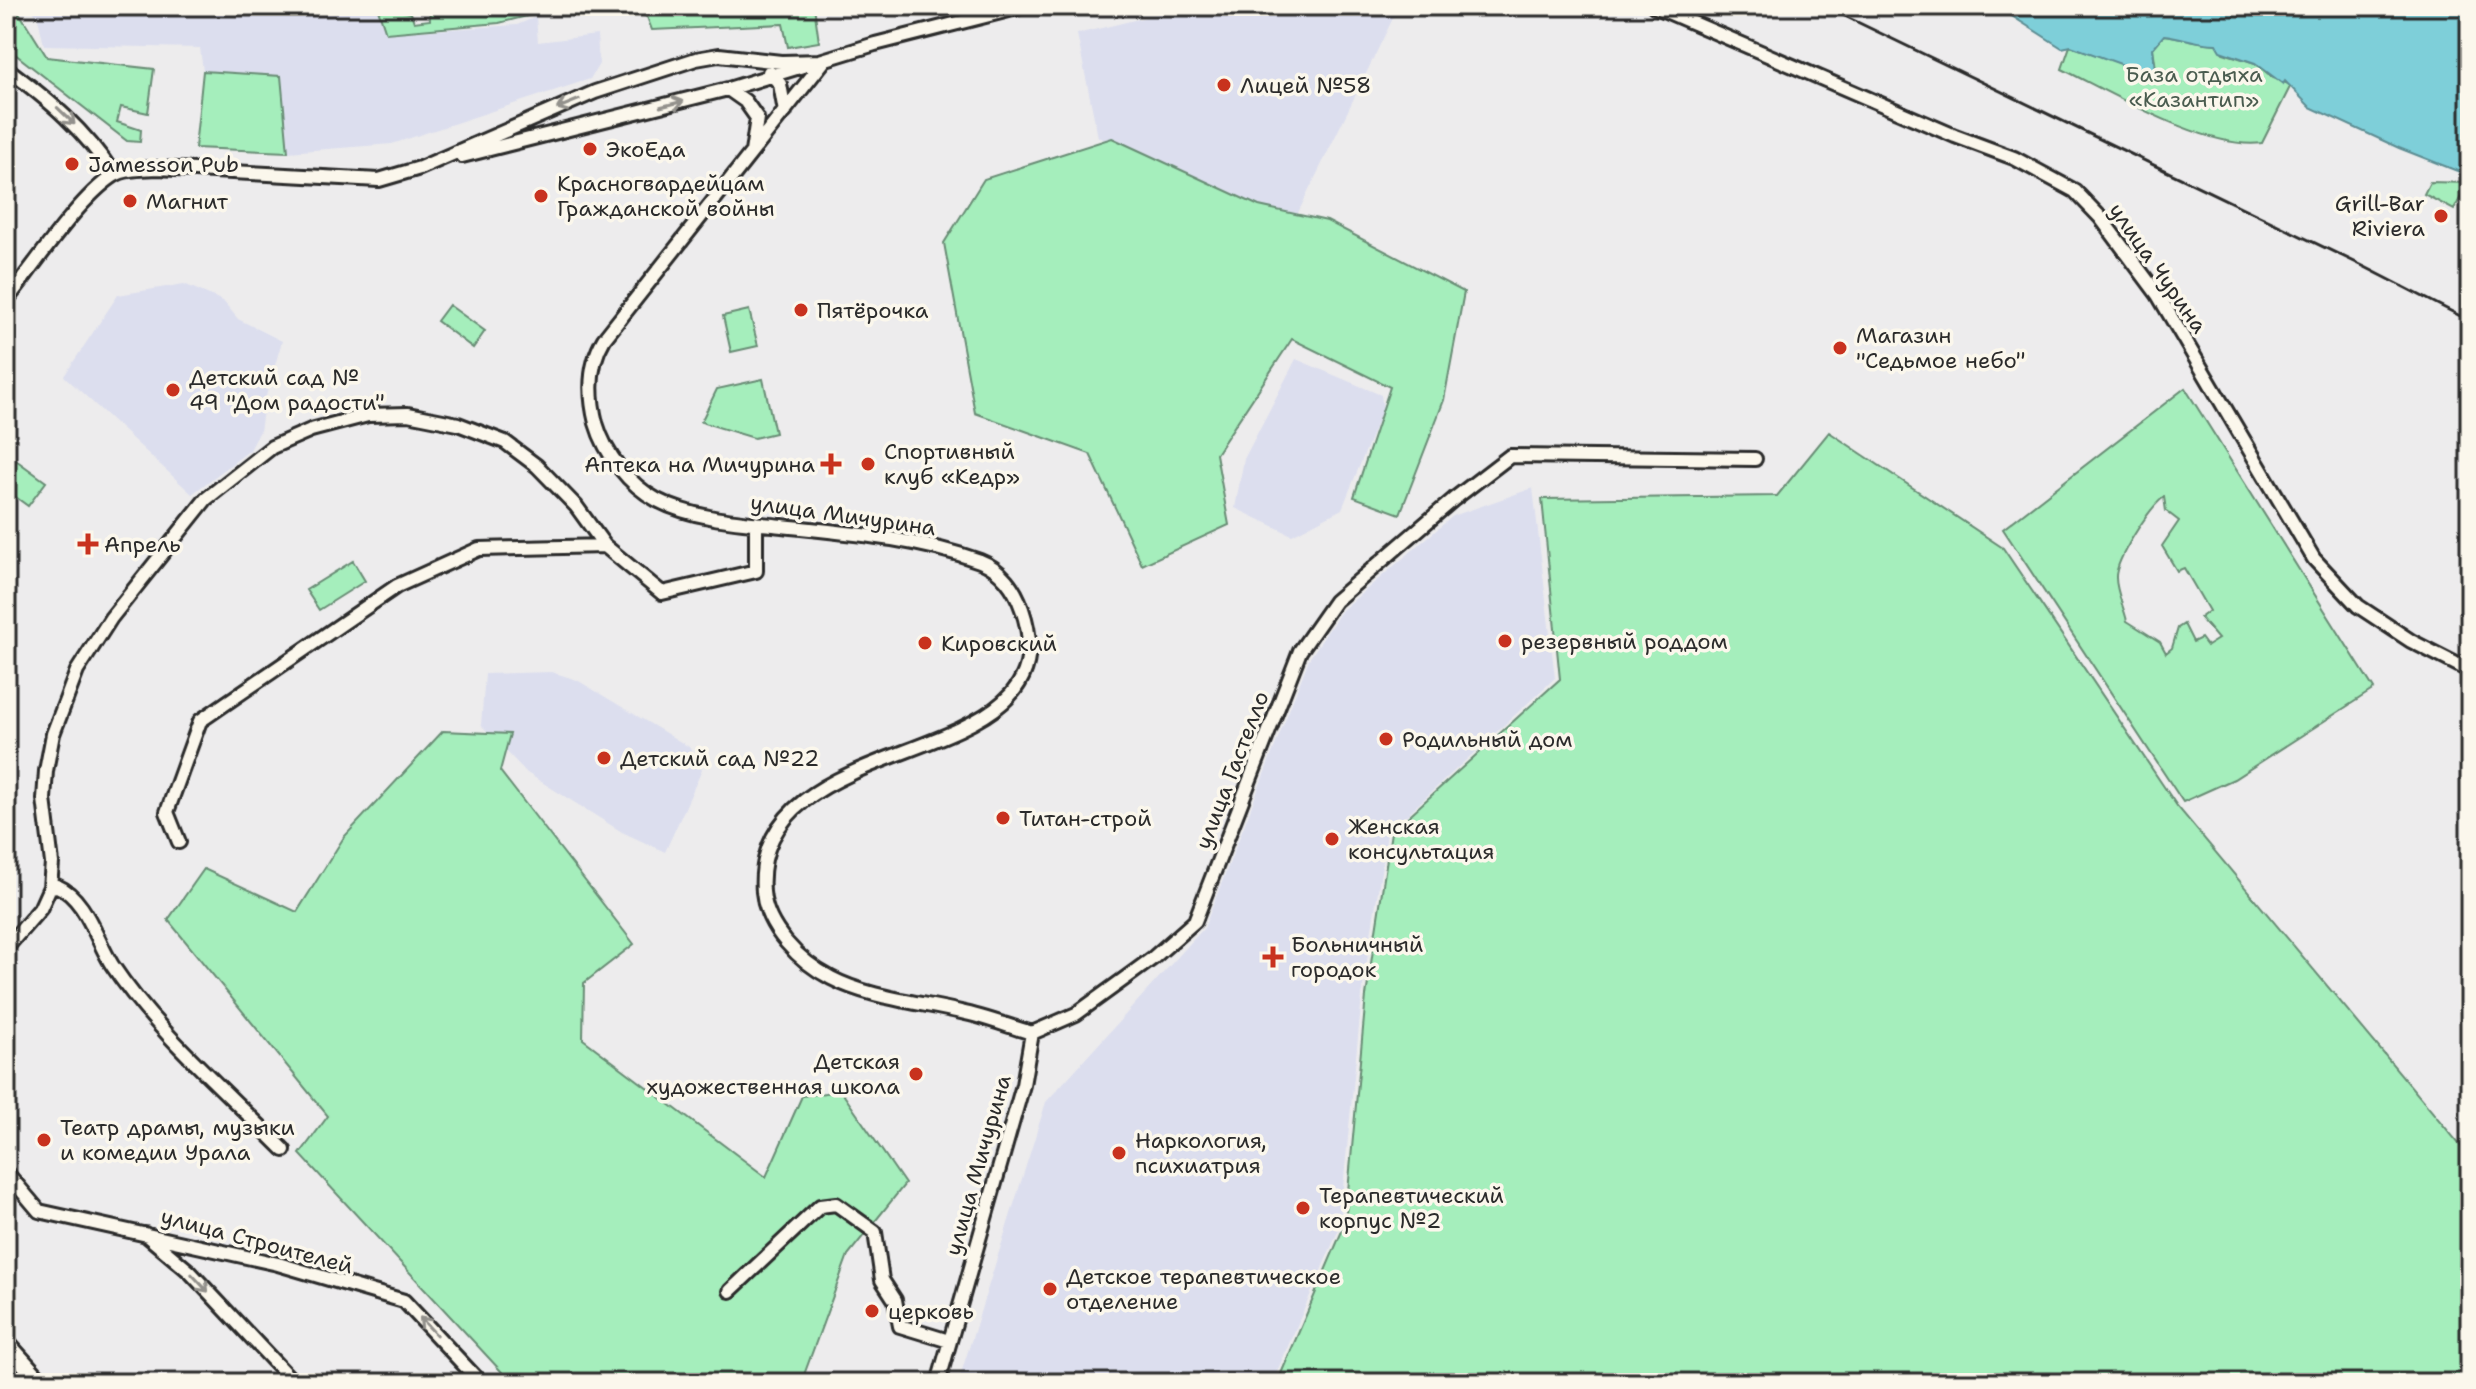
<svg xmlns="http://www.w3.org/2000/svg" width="2476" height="1389" font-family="'Shantell Sans',sans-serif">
  <rect width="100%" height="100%" fill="#edeced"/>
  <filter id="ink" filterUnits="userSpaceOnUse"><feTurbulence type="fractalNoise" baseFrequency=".0125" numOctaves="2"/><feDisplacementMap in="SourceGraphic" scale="16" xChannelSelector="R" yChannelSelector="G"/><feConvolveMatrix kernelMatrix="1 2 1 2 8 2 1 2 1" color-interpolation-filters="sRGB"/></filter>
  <g filter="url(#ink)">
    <path fill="#dcdeee" d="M30 6H377L386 33 517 25 536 17 538 42 597 35 599 64 590 79 392 144 288 152 281 76 203 71 200 48 44 45 38 18Z
      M1192 6H1399L1294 221 1098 137 1077 34Z
      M184 284 223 301 238 319 282 341 264 403 260 431 250 450 192 494 64 376 118 295Z
      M1296 359 1381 395 1383 408 1342 509 1292 535 1235 508 1244 459Z
      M1533 488 1555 678 1387 833 1363 986 1339 1229 1272 1383H958L1046 1102 1204 928 1309 659 1342 610 1453 516Z
      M552 672 577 680 689 747 702 770 665 852 622 832 527 773 481 725 485 674Z"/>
    <path fill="#a5eebc" stroke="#688c74" stroke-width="2" fill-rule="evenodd" d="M6 6H15L47 57 154 69 148 113 121 107 117 122 141 130 140 142 127 141 6 47Z
      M377 6 411 13 414 22 430 20 429 6H545L547 11 499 23 386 33Z
      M635 6H814L819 42 788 47 783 24 652 30 647 17 637 12Z
      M2164 35C2182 37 2199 44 2216 44L2223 53 2255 63 2273 78 2291 85 2262 143C2209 151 2111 93 2062 69L2070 46 2150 72 2156 69 2153 48Z
      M203 71 281 76 288 152 195 148Z
      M1112 138 1259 206 1327 221 1464 292 1444 400 1400 514 1354 497 1390 387 1292 339 1216 454 1229 525 1142 565 1090 454 975 413 944 243 984 179Z
      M2430 182 2468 183 2454 210 2424 194Z
      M449 305 485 331 473 348 437 321Z
      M749 310 758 346 731 352 723 316Z
      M763 379 775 433 754 438 701 422 717 389Z
      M2185 388 2374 689 2234 779 2183 802 2003 529ZM2164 497 2166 511 2179 521 2162 546 2177 571 2184 568 2209 611 2200 618 2218 639 2207 646 2201 638 2193 642 2184 624 2178 628 2172 648 2166 653 2160 642 2127 621C2124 608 2116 591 2116 578 2115 560 2150 507 2164 497Z
      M1829 432 2003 548 2177 806 2470 1157V1383H1277L1345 1224 1366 996 1391 832 1560 679 1542 499 1777 496Z
      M9 455 46 482 28 506 6 490V460Z
      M353 561 365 581 319 610 306 590Z
      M443 731 510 734 500 771 634 944 584 983 583 1039 766 1177 802 1096 841 1091 905 1184 848 1255 801 1383H512L300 1154 328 1116 168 920 204 869 297 912 344 837Z"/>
    <path fill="#7ecfd9" stroke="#5d8d93" stroke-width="2" d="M1996 6H2470V176L2399 148 2310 107 2285 81 2283 84 2255 63 2220 51 2216 44C2199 44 2182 37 2164 35L2153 48 2155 71 2137 70 2071 46 2062 48Z"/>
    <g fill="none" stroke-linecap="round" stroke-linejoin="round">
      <defs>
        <path id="minor" d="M1654 6 1955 136 2014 158 2075 191 2100 217 2158 295 2314 559 2358 606 2411 641 2470 671
          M824 61 604 339C589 364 589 395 596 423 605 454 629 485 657 500 693 519 742 522 782 526 848 533 916 538 980 561 1001 569 1015 588 1022 609 1081 779 750 720 763 892 766 928 800 962 831 978 869 998 919 1002 961 1012 985 1017 1008 1026 1032 1033
          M6 68C49 100 85 130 114 175
          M769 72 780 84 785 112
          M728 89 745 101 757 118 752 152
          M462 156 728 89 875 44 1025 6
          M6 301C34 266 77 200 113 176 125 168 143 169 157 168L379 180 420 168 595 92 696 59 719 55 781 62 824 61
          M179 842 167 812 200 721 397 586 479 549 605 546
          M50 887 57 886C86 898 96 940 112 965 158 1034 226 1091 284 1150
          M6 948 40 909 50 887 52 863 44 799 46 771 53 734 77 671 111 618 206 499 272 447 311 430 368 415 408 414 458 424 505 442 537 466 576 506 605 546 662 593 756 571V523
          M1032 1033 1076 1014 1153 958 1195 921 1300 651 1335 601 1454 499 1510 456 1755 459
          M6 1172 39 1211 278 1264 404 1301 481 1383
          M145 1234 190 1272 294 1383
          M730 1291 820 1206 836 1204 875 1232 882 1280 895 1300 900 1326 949 1341
          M938 1383 1023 1085 1032 1033"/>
        <path id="major" d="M6 1343 42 1383"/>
      </defs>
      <use href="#minor" stroke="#2b2b2b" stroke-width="18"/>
      <use href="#major" stroke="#2b2b2b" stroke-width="22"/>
      <use href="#minor" stroke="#fbf7ec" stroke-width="12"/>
      <use href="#major" stroke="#fbf7ec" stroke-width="16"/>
      <path stroke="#2b2b2b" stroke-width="3" d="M1824 6 2365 267 2470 321"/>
    </g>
    <defs><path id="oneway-shaft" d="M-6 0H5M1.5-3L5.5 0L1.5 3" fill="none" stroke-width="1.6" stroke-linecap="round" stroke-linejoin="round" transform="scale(2)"/></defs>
    <g stroke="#93918c">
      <use href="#oneway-shaft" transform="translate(568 104) rotate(158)"/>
      <use href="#oneway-shaft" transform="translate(672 104) rotate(-14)"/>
      <use href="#oneway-shaft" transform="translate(66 116) rotate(44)"/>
      <use href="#oneway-shaft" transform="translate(200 1283) rotate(47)"/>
      <use href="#oneway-shaft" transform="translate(428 1326) rotate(-133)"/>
    </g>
  </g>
  <g fill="#c8321e" stroke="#fbf7ec" stroke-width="3">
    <circle cx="1224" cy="85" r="8"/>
    <circle cx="590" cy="149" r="8"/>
    <circle cx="72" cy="164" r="8"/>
    <circle cx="541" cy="196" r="8"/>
    <circle cx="130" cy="201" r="8"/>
    <circle cx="2441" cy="216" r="8"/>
    <circle cx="801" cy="310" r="8"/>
    <circle cx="1840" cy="348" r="8"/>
    <circle cx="173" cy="390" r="8"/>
    <path d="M827 452h8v8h8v8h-8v8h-8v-8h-8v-8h8z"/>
    <circle cx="868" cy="464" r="8"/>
    <path d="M84 532h8v8h8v8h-8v8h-8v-8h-8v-8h8z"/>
    <circle cx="1505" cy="641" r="8"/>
    <circle cx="925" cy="643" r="8"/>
    <circle cx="1386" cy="739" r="8"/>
    <circle cx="604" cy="758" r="8"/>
    <circle cx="1003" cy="818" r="8"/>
    <circle cx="1332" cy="839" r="8"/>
    <path d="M1269 945h8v8h8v8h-8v8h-8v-8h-8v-8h8z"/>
    <circle cx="916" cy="1074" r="8"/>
    <circle cx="44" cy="1140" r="8"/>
    <circle cx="1119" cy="1153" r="8"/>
    <circle cx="1303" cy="1208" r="8"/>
    <circle cx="1050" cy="1289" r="8"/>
    <circle cx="872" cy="1311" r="8"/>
  </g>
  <g text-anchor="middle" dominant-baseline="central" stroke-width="7" stroke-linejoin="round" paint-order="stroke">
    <g font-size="22" fill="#4a5c4f" stroke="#fbf7ec">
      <text x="2194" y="74">База отдыха<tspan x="2194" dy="25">«Казантип»</tspan></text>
    </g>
    <g font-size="22" fill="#2b2b2b" stroke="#fbf7ec" text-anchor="start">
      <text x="1240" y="85">Лицей №58</text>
      <text x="606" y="149">ЭкоЕда</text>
      <text x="88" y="164">Jamesson Pub</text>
      <text x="557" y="183">Красногвардейцам<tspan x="557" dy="25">Гражданской войны</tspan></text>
      <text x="146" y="201">Магнит</text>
      <text x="2425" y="203" text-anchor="end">Grill-Bar<tspan x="2425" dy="25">Riviera</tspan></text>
      <text x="817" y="310">Пятёрочка</text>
      <text x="1856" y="335">Магазин<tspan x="1856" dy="25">"Седьмое небо"</tspan></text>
      <text x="189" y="377">Детский сад №<tspan x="189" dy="25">49 "Дом радости"</tspan></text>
      <text x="884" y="451">Спортивный<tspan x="884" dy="25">клуб «Кедр»</tspan></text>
      <text x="815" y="464" text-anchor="end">Аптека на Мичурина</text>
      <text x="104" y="544">Апрель</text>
      <text x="1521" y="641">резервный роддом</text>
      <text x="941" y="643">Кировский</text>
      <text x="1402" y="739">Родильный дом</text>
      <text x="620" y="758">Детский сад №22</text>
      <text x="1019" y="818">Титан-строй</text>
      <text x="1348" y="826">Женская<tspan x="1348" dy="25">консультация</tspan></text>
      <text x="1291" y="944">Больничный<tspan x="1291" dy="25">городок</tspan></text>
      <text x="900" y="1061" text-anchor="end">Детская<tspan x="900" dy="25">художественная школа</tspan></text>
      <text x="60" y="1127">Театр драмы, музыки<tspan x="60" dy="25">и комедии Урала</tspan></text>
      <text x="1135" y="1140">Наркология,<tspan x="1135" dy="25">психиатрия</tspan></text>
      <text x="1319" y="1195">Терапевтический<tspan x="1319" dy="25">корпус №2</tspan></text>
      <text x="1066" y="1276">Детское терапевтическое<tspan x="1066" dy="25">отделение</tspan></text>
      <text x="888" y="1311">церковь</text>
    </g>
    <g font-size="22" fill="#2b2b2b" stroke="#fbf7ec">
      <text transform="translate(2158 268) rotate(55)">улица Чурина</text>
      <text transform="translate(843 515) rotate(8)">улица Мичурина</text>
      <text transform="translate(1232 770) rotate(-69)">улица Гастелло</text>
      <text transform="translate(978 1165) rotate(-74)">улица Мичурина</text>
      <text transform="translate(257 1241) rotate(15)">улица Строителей</text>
    </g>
  </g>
  <rect width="2476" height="1389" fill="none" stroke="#fbf7ec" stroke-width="32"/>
  <rect x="16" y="16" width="2444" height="1357" fill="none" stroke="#2b2b2b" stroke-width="3" filter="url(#ink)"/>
</svg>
